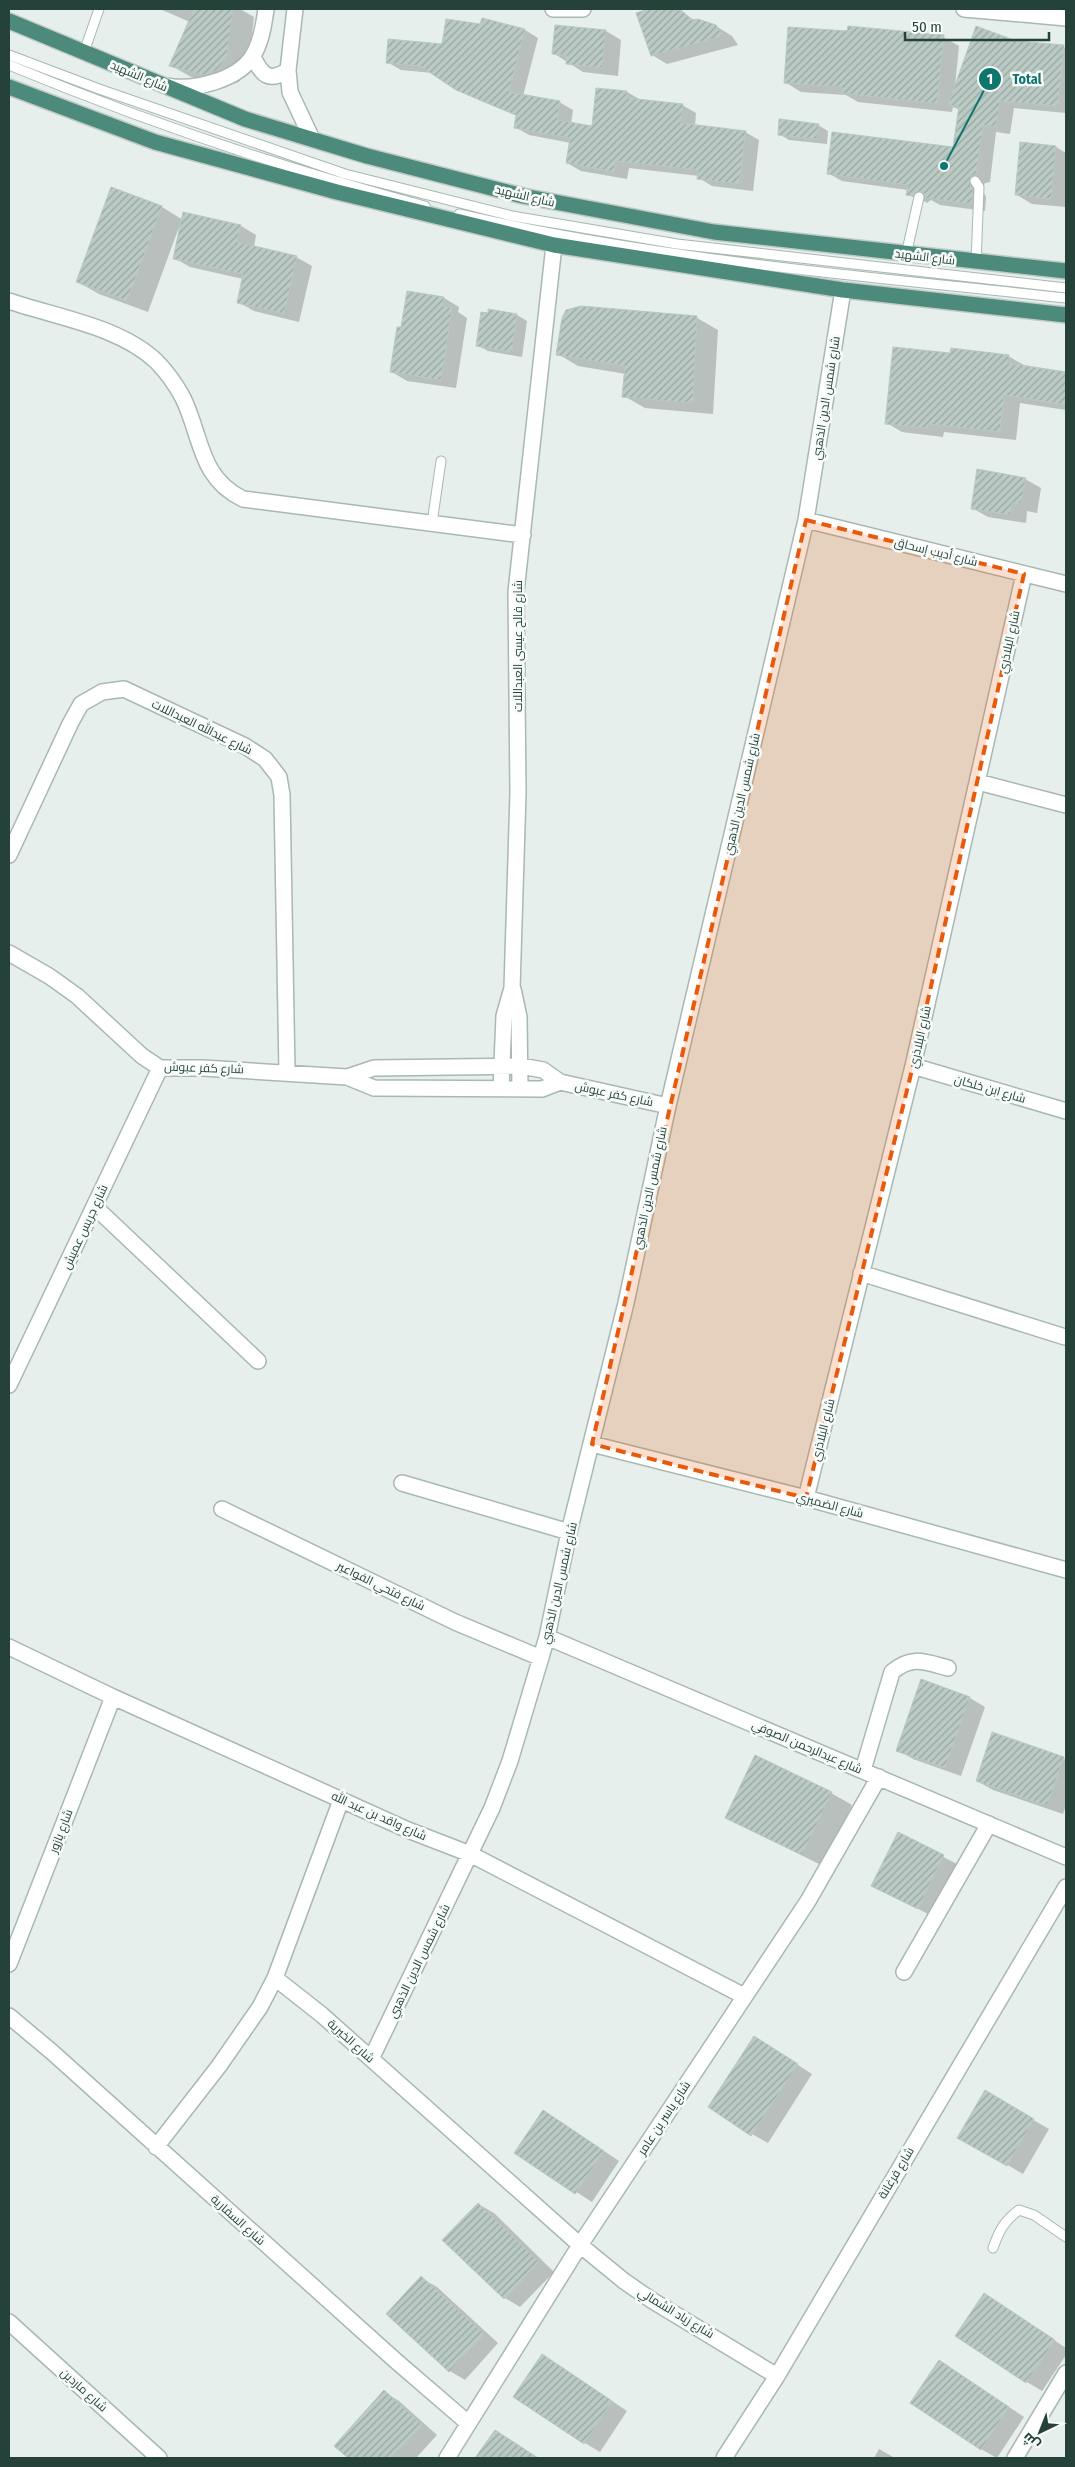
<svg xmlns="http://www.w3.org/2000/svg" width="1075" height="2467" font-family="'Fira Sans Condensed',Cairo,sans-serif">
  <defs>
    <pattern id="building-hatch" width="6" height="6" patternUnits="userSpaceOnUse" patternTransform="scale(1.25)"><rect width="6" height="6" fill="#bbcac4"/><path d="M-1 1l2-2M0 6l6-6M5 7l2-2" fill="none" stroke="#98a6a0"/></pattern>
  </defs>
  <rect width="100%" height="100%" fill="#e6efeb"/>
  <path fill="#0003" d="M160 9H240L254 17 248 67 239 82 225 86 191 77 170 65 190 22Z
    M652 9H679L695 21 716 26 732 36 738 45 667 64 652 55 638 14Z
    M525 30 538 38 523 96 559 102 573 110 571 124 593 128 597 89 627 92 641 100 682 105 696 113 695 126 745 132 759 140 753 191 712 186 699 178V176L629 168 627 179 581 171 567 163 571 143 529 135 515 127 517 116 472 97 433 73 401 70 387 62 443 46Z
    M606 31 621 40 618 76 583 72 553 53Z
    M943 37 959 46 955 86 1016 42 1066 48V113L1014 108 1010 134 996 132 990 182 985 183 982 189 986 197 985 211 940 205 931 200 927 203 920 198V201L908 194V190L842 181 828 173 954 149 960 110 953 107 952 112 858 102 846 95 801 92 785 82Z
    M818 125 828 131 827 144 789 140 779 134Z
    M1021 143 1056 147 1066 153V207L1032 204 1017 195Z
    M112 189 162 207 183 220 241 226 256 235 254 247 296 257 312 266 299 322 254 311 238 302 243 279 190 267 174 258 179 227 148 312 99 294 78 282Z
    M444 298 459 307 458 312 467 318 456 388 407 381 392 372 402 329Z
    M581 307 697 318 718 330 713 414 645 408 624 396 626 374 578 366 558 354Z
    M489 310 517 315 527 321 522 357 488 351 477 345Z
    M951 355 1008 356 1024 365V367L1066 373V410L1020 403 1016 440 944 432 943 437 902 432 887 423Z
    M1025 479 1041 488 1037 513 1027 511 1026 523 988 517 972 508Z
    M970 1698 985 1707 961 1776 913 1759 898 1750Z
    M1063 1758 1066 1760V1805L1063 1814 993 1790 977 1781Z
    M831 1793 852 1805 823 1866 727 1818Z
    M898 1834 959 1865 934 1917 873 1886Z
    M770 2047 812 2074 768 2143 752 2134Z
    M985 2092 1049 2129 1023 2174 959 2137Z
    M559 2121 619 2161 592 2202 516 2153Z
    M478 2204 494 2213 554 2272 520 2307 505 2298Z
    M421 2278 437 2287 498 2343 465 2380 450 2371Z
    M984 2294 1066 2348V2355L1042 2391 1027 2382Z
    M939 2361 1024 2417 997 2458 981 2449Z
    M557 2364 627 2411 600 2452 585 2443Z
    M384 2392 399 2401 437 2435 416 2458H350L335 2445Z
    M495 2431 511 2440 538 2458H477Z
    M879 2449 895 2458H874Z"/>
  <path fill="url(#building-hatch)" stroke="#b8c9c2" d="M194 9H233L227 55 218 70 203 75 169 66Z
    M648 9H671L682 11 692 20 698 19 716 25 723 36 651 56 636 13Z
    M482 18 525 29 509 92 560 101 557 120 592 126 596 88 627 91V98L683 104 681 123 746 131 739 184 697 179 698 170 615 161 614 172 566 163 570 138 514 128 516 115 456 90 420 66 386 63 388 39 442 44 446 19 480 24Z
    M555 25 606 30 602 68 566 64 567 55 552 54Z
    M848 26 944 35 937 104 841 93 842 87 784 83 788 27 847 31Z
    M976 26 1016 41 1064 45 1058 106 1000 101 996 127 983 125 976 175 971 176 969 181 973 189 972 204 925 198 924 193 920 191 913 196 906 195 908 185 827 174 832 132 953 147 959 106 948 105Z
    M779 119 819 124 817 139 778 135Z
    M1020 142 1056 146 1051 199 1015 195Z
    M111 187 162 206 127 301 76 282Z
    M183 212 241 225 237 242 297 256 284 314 237 303 243 274 173 259Z
    M407 291 444 297 443 306 452 308 441 380 390 372 397 327H401Z
    M581 306 697 316 693 403 622 397 625 366 556 355 562 318 566 310Z
    M488 309 517 314 512 352 476 346 481 312 488 313Z
    M893 347 950 353 951 348 1009 355 1008 363 1066 372V405L1004 395 1000 432 928 424V428L885 424Z
    M977 469 1026 478 1021 504 1012 503 1010 515 971 509Z
    M921 1679 970 1697 945 1768 896 1751Z
    M992 1732 1064 1757 1047 1806 976 1781Z
    M755 1755 832 1792 802 1855 725 1818Z
    M898 1832 944 1855 918 1909 871 1886Z
    M754 2036 798 2064 751 2136 708 2107Z
    M985 2090 1034 2119 1007 2166 957 2138Z
    M543 2110 604 2151 575 2194 514 2153Z
    M478 2203 539 2262 504 2299 442 2240Z
    M421 2276 484 2334 449 2372 386 2314Z
    M984 2293 1055 2340 1026 2383 955 2336Z
    M542 2354 612 2401 584 2444 513 2397Z
    M939 2360 1009 2407 981 2450 910 2403Z
    M384 2390 422 2425 392 2458H348L334 2446Z
    M495 2430 538 2458H475Z"/>
  <g fill="none" stroke-linecap="round" stroke-linejoin="round">
    <defs>
      <path id="service" d="M84 52 99 9
        M9 55 99 89 345 174 512 216 677 244 1066 288
        M9 65C142 120 285 169 425 206
        M975 181 979 187 976 263
        M459 214C659 260 863 276 1066 298
        M906 255 919 197
        M432 523 441 461
        M993 2248C999 2231 1004 2221 1019 2210L1034 2215 1066 2237"/>
      <path id="minor" d="M553 9H583
        M964 9 1066 18
        M9 301C55 317 119 326 156 361 166 371 176 385 183 398 202 437 199 478 243 499L523 535
        M806 520 1066 584
        M978 782 1066 805
        M9 855 70 724 81 704 102 692 124 689 245 746 265 759 279 777 282 795 287 1072
        M9 953 49 976 77 996 142 1056 160 1068H203L347 1077 374 1088 542 1089 560 1082
        M513 989 519 1017 520 1089
        M913 1066 1066 1111
        M347 1077 374 1068 521 1066 543 1070 560 1082 668 1106
        M501 1088 504 1016 512 988 518 793 516 592 554 245
        M95 1207 258 1361
        M861 1273 1065 1337
        M9 1385 160 1068
        M592 1444 806 1498 1066 1570
        M402 1483 569 1532
        M806 1498 913 1066 1024 574
        M222 1509 455 1622 541 1658
        M547 1637 1066 1857
        M9 1647 113 1697 408 1830 470 1854 744 1996
        M863 1770 892 1672C912 1655 925 1662 948 1668
        M9 1964 113 1697
        M904 1972 989 1824
        M275 1978 322 2015 580 2245 624 2281 653 2301 777 2376
        M9 2016 52 2052 396 2361 468 2423
        M371 2059 492 1808 510 1761 547 1637 569 1532 626 1303 668 1106 806 520 843 290
        M156 2147 219 2066 260 2007 275 1978 341 1800
        M9 2322 159 2458
        M447 2458 580 2245 808 1901 879 1777
        M724 2458 777 2376 1066 1887
        M1015 2458 1066 2373"/>
      <path id="tertiary" d="M295 9 288 70 290 92 312 139
        M253 57C262 75 269 83 288 70
        M168 86C194 91 237 80 252 57 261 44 264 24 266 9"/>
      <path id="trunk" d="M9 21 245 119 367 156 523 196 714 232 1066 271
        M9 87 155 142 337 192 554 245 843 290 1066 315"/>
    </defs>
    <use href="#service" stroke="#a8b8b2" stroke-width="11"/>
    <use href="#minor" stroke="#a8b8b2" stroke-width="18"/>
    <use href="#tertiary" stroke="#a8b8b2" stroke-width="18"/>
    <use href="#trunk" stroke="#c2cac8" stroke-width="18"/>
    <use href="#service" stroke="#fff" stroke-width="9"/>
    <use href="#minor" stroke="#fff" stroke-width="15"/>
    <use href="#tertiary" stroke="#fff" stroke-width="15"/>
    <use href="#trunk" stroke="#4c8a7c" stroke-width="15"/>
  </g>
  <path fill="#e8590c" fill-opacity="0.2" stroke="#e8590c" stroke-width="4" stroke-dasharray="10 6" stroke-linejoin="round" d="M806 520 1024 574 913 1066 806 1498 592 1444Z"/>
  <g text-anchor="middle" dominant-baseline="central" stroke-width="5" stroke-linejoin="round" paint-order="stroke">
    <g font-size="12" fill="#24423a" stroke="#f7fbf9">
      <text transform="translate(139 76) rotate(23)">شارع الشهيد</text>
      <text transform="translate(525 196) rotate(13)">شارع الشهيد</text>
      <text transform="translate(925 257) rotate(7)">شارع الشهيد</text>
      <text transform="translate(826 398) rotate(-81)">شارع شمس الدين الذهبي</text>
      <text transform="translate(936 552) rotate(14)">شارع أديب إسحاق</text>
      <text transform="translate(1009 642) rotate(-78)">شارع البلاذري</text>
      <text transform="translate(518 646) rotate(-90)">شارع فالح عيسى العبداللات</text>
      <text transform="translate(202 727) rotate(26)">شارع عبدالله العبداللات</text>
      <text transform="translate(742 794) rotate(-77)">شارع شمس الدين الذهبي</text>
      <text transform="translate(920 1037) rotate(-77)">شارع البلاذري</text>
      <text transform="translate(204 1068) rotate(2)">شارع كفر عبوش</text>
      <text transform="translate(990 1089) rotate(16)">شارع ابن خلكان</text>
      <text transform="translate(614 1094) rotate(12)">شارع كفر عبوش</text>
      <text transform="translate(650 1188) rotate(-78)">شارع شمس الدين الذهبي</text>
      <text transform="translate(85 1227) rotate(-65)">شارع جريس عميش</text>
      <text transform="translate(823 1430) rotate(-76)">شارع البلاذري</text>
      <text transform="translate(830 1505) rotate(15)">شارع الضميري</text>
      <text transform="translate(559 1583) rotate(-77)">شارع شمس الدين الذهبي</text>
      <text transform="translate(381 1586) rotate(26)">شارع فتحي الفواعير</text>
      <text transform="translate(807 1747) rotate(23)">شارع عبدالرحمن الصوفي</text>
      <text transform="translate(379 1816) rotate(24)">شارع واقد بن عبد الله</text>
      <text transform="translate(61 1831) rotate(-69)">شارع يازور</text>
      <text transform="translate(419 1961) rotate(-64)">شارع شمس الدين الذهبي</text>
      <text transform="translate(351 2041) rotate(42)">شارع الخيرية</text>
      <text transform="translate(664 2118) rotate(-57)">شارع ياسر بن عامر</text>
      <text transform="translate(896 2173) rotate(-59)">شارع فرغانة</text>
      <text transform="translate(238 2220) rotate(42)">شارع السفارية</text>
      <text transform="translate(676 2313) rotate(31)">شارع زياد الشمالي</text>
      <text transform="translate(84 2390) rotate(42)">شارع ماردين</text>
    </g>
  </g>
  <path fill="none" stroke="#0f766e" stroke-width="2" d="M944 166L990 79"/>
  <g fill="#0f766e" stroke="#f7fbf9" stroke-width="2">
    <circle cx="944" cy="166" r="5"/>
    <circle cx="990" cy="79" r="12"/>
  </g>
  <g font-size="15" text-anchor="middle" font-weight="bold" fill="#fff">
    <text x="990" y="84">1</text>
  </g>
  <g font-size="14" text-anchor="middle" font-weight="bold" fill="#0f766e" stroke="#f7fbf9" stroke-width="5" stroke-linejoin="round" paint-order="stroke">
    <text x="1027" y="84">Total</text>
  </g>
  <rect width="1075" height="2467" fill="none" stroke="#24423a" stroke-width="20"/>
  <g transform="translate(1040 2432) rotate(223)" stroke="#f7fbf9" stroke-width="4" paint-order="stroke">
  <path d="M0-4L9 19L0 12L-9 19Z" fill="#24423a"/>
  <text y="-8" font-size="14" font-weight="bold" text-anchor="middle" fill="#24423a">ش</text>
  </g>
  <path d="M905 32v8h144v-8" fill="none" stroke="#24423a" stroke-width="2.5"/>
  <text x="912" y="32" font-size="15" fill="#24423a" stroke="#f7fbf9" stroke-width="4" paint-order="stroke">50 m</text>
</svg>
